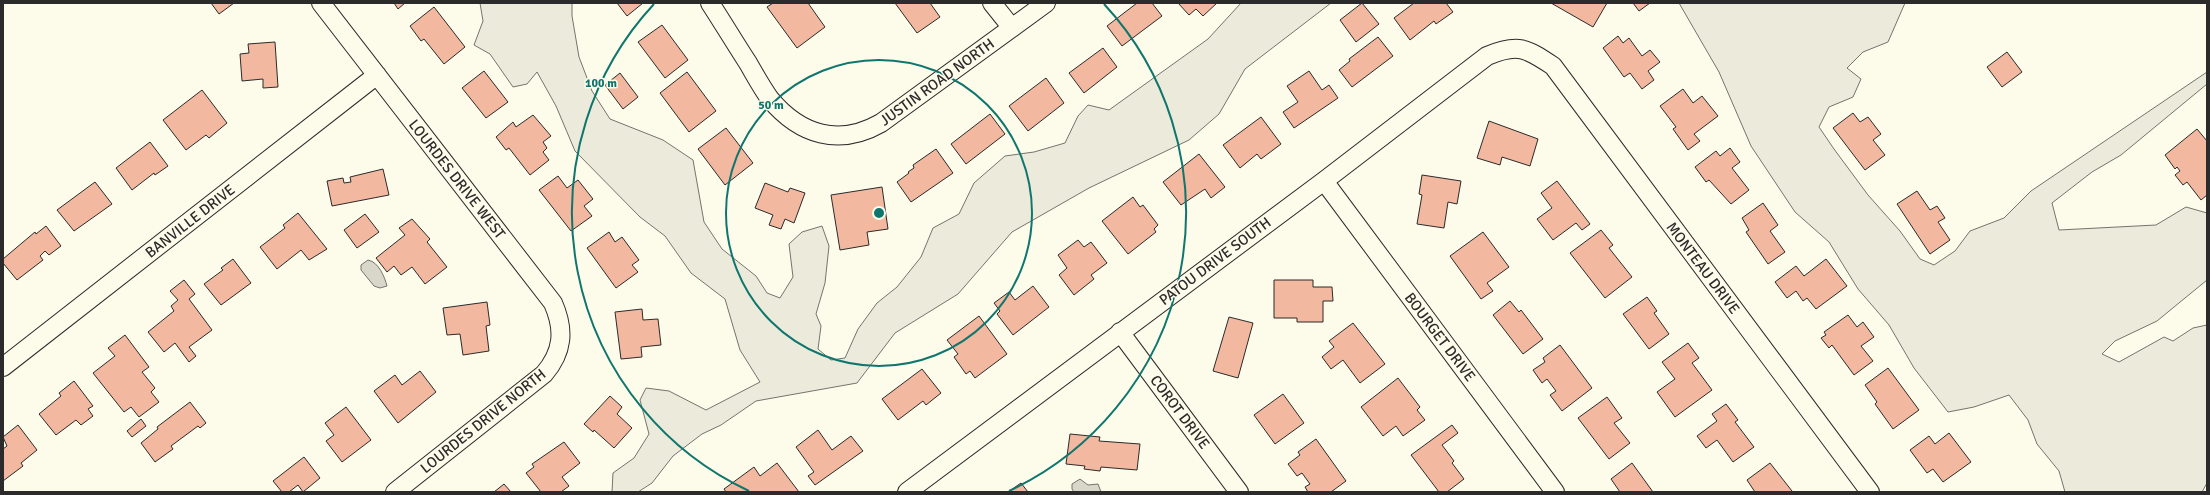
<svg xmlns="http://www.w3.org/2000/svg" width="2210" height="495" font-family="Signika,sans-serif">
  <rect width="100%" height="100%" fill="#fdfbea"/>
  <path fill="#ecebdb" stroke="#74746e" d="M480 3H572V16L579 57 592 91 610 119 663 140 693 160 704 222 722 249 756 276 767 293 780 298 793 277 789 244 802 232 822 226 829 246 825 283 816 314 821 326 818 349 831 360 845 358 858 329 877 303 897 287 921 257 933 228 959 214 974 183 1005 156 1034 152 1065 143 1078 116 1088 105 1109 110 1208 39 1241 3H1331L1245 69 1219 114 1189 140 1089 188 1012 232 958 294 895 333 857 383 756 401 721 425 702 434 673 456 652 483 638 492H612L613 473 634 458 649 434 640 400 646 388 669 391 706 410 760 382 740 350 725 299 691 273 665 236 640 217 575 151 556 106 537 72 527 84 513 87 490 54 474 45 483 21Z
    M1679 3H1905L1888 42 1863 52 1847 68 1861 79 1853 97 1829 107 1819 127 1834 149 1868 195 1900 231 1920 259 1934 265 1955 251 1970 231 2004 218 2031 191 2207 72V84L2121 155 2092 172 2052 203 2059 230 2156 225 2186 207 2207 213V280L2157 321 2115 341 2102 354 2119 362 2164 337 2173 341 2193 328 2207 325V483L2202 492H2065L2059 471 2037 444 2028 420 2009 395 1974 407 1948 412 1914 368 1889 325 1858 289 1829 242 1795 212 1751 146 1719 72Z"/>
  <path fill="#d8d7c9" stroke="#74746e" d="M368 260C379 262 385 278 387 286L380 288 374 286 361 270V265Z
    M1080 479 1088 485 1098 484 1101 492H1074L1072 489V484Z"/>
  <path fill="#f2b8a0" stroke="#2b2b2b" d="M211 3H234L219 14Z
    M394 3H405L398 9Z
    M617 3H643L627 16Z
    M773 3H808L825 27 797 48 767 7Z
    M895 3H930L940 17 917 33Z
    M1137 3H1152L1162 16 1122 46 1107 26Z
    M1178 3H1217L1203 16 1196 9 1189 15Z
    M1362 3 1379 24 1356 42 1340 20Z
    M1414 3H1446L1453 12 1436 24 1434 21 1410 40 1394 18Z
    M1551 3H1607L1593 27Z
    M1633 3H1650L1639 11Z
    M434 7 465 47 444 64 424 39 421 41 410 26Z
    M662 25 688 60 665 78 638 42Z
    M1618 36 1623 43 1629 38 1642 56 1650 50 1660 62 1648 71 1654 80 1642 89 1630 73 1624 77 1603 48Z
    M1378 37 1393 56 1352 87 1339 70 1350 61 1349 59Z
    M275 42 278 87 263 88V79L242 81 240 54 249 53 248 44Z
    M1103 48 1117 67 1084 93 1069 73Z
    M2007 52 2022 72 2002 87 1987 67Z
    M484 71 508 102 486 118 462 88Z
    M1309 71 1322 90 1329 85 1338 98 1294 128 1283 112 1298 102 1287 86Z
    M687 72 716 111 689 132 660 93Z
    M620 73 638 97 623 109 605 85Z
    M1046 78 1064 103 1028 131 1009 106Z
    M1683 89 1693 103 1702 96 1718 116 1694 134 1700 141 1688 150 1673 129 1676 127 1660 106Z
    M202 90 227 123 209 138 206 135 186 150 163 120Z
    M1853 113 1860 122 1868 117 1881 134 1873 140 1885 155 1865 170 1833 128Z
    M990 114 1005 134 966 164 951 144Z
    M533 115 551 136 543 142 547 148 543 152 549 160 530 175 509 148 506 150 496 137 513 122 516 127Z
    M1261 117 1281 144 1261 159 1257 154 1240 168 1223 145Z
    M1489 121 1538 139 1530 166 1502 157 1500 165 1477 158Z
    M726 128 753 163 725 185 698 149Z
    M2197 129 2207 141V195L2201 200 2187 182 2183 185 2175 175 2180 171 2177 167 2175 169 2165 155Z
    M150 142 168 166 155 175 154 173 132 190 116 168Z
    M1730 148 1740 162 1732 168 1749 190 1731 204 1709 180 1706 182 1695 167 1716 151 1720 156Z
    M936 149 953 173 911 202 897 182 909 173 908 172 914 168 913 165Z
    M1199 154 1225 187 1211 198 1205 189 1181 205 1163 182Z
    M383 169 389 195 332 206 327 181 343 178 344 183 351 182 350 177Z
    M1422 175 1461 181 1457 204 1448 202 1444 228 1417 224 1422 195 1419 194Z
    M558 176 567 188 578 180 593 199 584 206 592 216 571 231 539 190Z
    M1557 181 1590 224 1582 230 1576 223 1553 240 1537 219 1552 208 1541 193Z
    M95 182 112 204 74 231 57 210Z
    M765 183 788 192 790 188 805 193 794 223 785 219 781 229 769 225 773 215 755 208Z
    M882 187 888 229 867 232 869 245 840 250 831 195Z
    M1917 191 1930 210 1937 206 1945 218 1938 222 1950 240 1930 254 1897 204Z
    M1133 197 1140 207 1143 205 1158 225 1154 229 1156 232 1128 254 1102 221Z
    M1763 203 1778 225 1770 231 1785 252 1768 264 1746 232 1749 230 1742 218Z
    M298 213 327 249 309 260 301 250 277 269 260 247 285 228 283 225Z
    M365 214 379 232 357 248 344 230Z
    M412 219 430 239 427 242 447 267 425 284 412 267 401 275 394 266 387 272 376 258 405 235 399 228Z
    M46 226 61 246 49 255 45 251 40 256 43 260 17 280 3 263V259L35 232 36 234Z
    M1601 230 1613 245 1609 248 1632 277 1605 298 1570 253Z
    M609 232 615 242 622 237 639 260 632 265 638 272 616 288 587 248Z
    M1483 232 1509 267 1487 283 1493 291 1481 299 1450 256Z
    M1078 240 1084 247 1091 242 1107 263 1091 275 1094 279 1074 295 1059 275 1067 268 1058 255Z
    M233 259 251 283 221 305 204 284 223 270 221 268Z
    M1826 259 1847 286 1816 309 1807 298 1803 301 1796 291 1787 298 1775 282 1796 266 1804 276Z
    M184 280 195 294 189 299 212 330 189 347 196 356 189 362 175 343 164 352 148 332 174 311 171 306 178 300 170 291Z
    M1274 280H1313V287H1332L1333 301H1323V322H1297V318H1274Z
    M1033 286 1049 307 1013 335 997 314 1000 311 994 303 1009 292 1015 300Z
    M1647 297 1657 311 1654 313 1669 334 1649 349 1623 314Z
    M1510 301 1519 312 1521 310 1543 339 1523 354 1493 315Z
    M487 302 490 325 486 326 489 351 463 355 460 334 447 335 443 308Z
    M642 309 643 320 658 319 661 345 641 347 642 357 621 359 615 312Z
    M1848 315 1857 327 1863 322 1874 337 1861 346 1873 361 1854 375 1832 345 1829 348 1821 338 1826 335 1824 332Z
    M979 316 1007 354 975 378 970 371 966 374 954 357 958 354 947 340Z
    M1229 317 1253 323 1238 378 1213 371Z
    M1353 323 1385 364 1360 383 1343 360 1331 369 1322 357 1334 347 1329 341Z
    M125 335 149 367 142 372 155 388 151 392 159 402 139 417 131 407 124 412 93 373 115 356 108 348Z
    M1688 343 1699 358 1692 363 1712 390 1675 417 1657 392 1675 379 1662 362Z
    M1560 345 1592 388 1562 411 1550 395 1556 391 1547 379 1542 383 1533 370 1545 362 1543 358Z
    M1888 368 1919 410 1893 429 1875 404 1877 402 1865 385Z
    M922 369 941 393 926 405 923 401 898 420 882 399Z
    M420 371 436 392 398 423 374 391 395 375 402 385Z
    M1398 378 1420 407 1417 410 1425 420 1403 436 1396 426 1383 436 1361 407Z
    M74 381 93 406 88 409 93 416 81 425 76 420 56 435 39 414 61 396 59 393Z
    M1283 394 1304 423 1275 444 1254 415Z
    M610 396 622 407 617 414 632 428 614 448 594 430 593 432 584 424Z
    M1607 397 1622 418 1614 423 1630 443 1609 459 1578 418Z
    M190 402 206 423 200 428 198 426 171 446 173 449 155 462 141 443 158 429 157 427Z
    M1726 404 1738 420 1735 422 1754 447 1733 462 1717 440 1706 448 1697 436 1717 421 1712 414Z
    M346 407 371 440 342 462 326 441 334 435 325 423Z
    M141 419 146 426 132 437 127 431Z
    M18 425 37 450 21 463 23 466 3 481V449L7 446 3 437Z
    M1452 425 1458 433 1442 445 1454 461 1452 463 1464 479 1447 492H1439L1411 455Z
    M818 430 832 450 851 436 863 451 815 485 808 476 814 472 796 447Z
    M1949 433 1971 462 1943 482 1933 469 1927 473 1910 450 1929 436 1935 444Z
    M1070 434 1100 437 1099 441 1140 444 1137 470 1101 467 1100 471 1084 469 1085 466 1066 464Z
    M1316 439 1346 481 1331 492H1308L1305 487 1310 484 1302 473 1297 476 1288 464 1300 455 1298 452Z
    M564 442 580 463 562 477 569 486 561 492H541L526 473 534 467 532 464Z
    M304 457 320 478 303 492 298 485 289 492H282L273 481Z
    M777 463 799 492H726L724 489 754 467 760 476Z
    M1632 463 1653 492H1620L1611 479Z
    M1770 463 1792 491 1791 492H1755L1747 480Z
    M1021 483 1028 492H1008Z
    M504 484 511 492H494Z"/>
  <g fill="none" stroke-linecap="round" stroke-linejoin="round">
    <defs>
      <path id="street" d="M321 3 553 303C565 330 563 352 544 374L395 492
        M710 3C723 23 735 43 748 63 755 75 762 88 770 99 800 135 839 147 881 123L1046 3
        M992 3 1012 28
        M1324 181 1555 492
        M1120 332 1239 492
        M3 367 377 75
        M907 492 1324 181 1487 56C1518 43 1526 48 1553 66L1870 492"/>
    </defs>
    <use href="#street" stroke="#2b2b2b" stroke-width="20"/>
    <use href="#street" stroke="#fdfbea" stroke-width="18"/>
  </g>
  <g fill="none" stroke="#0f766e" stroke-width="2">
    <circle cx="879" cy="213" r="153"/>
    <path d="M749 491A307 307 0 0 1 654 4M1104 4A307 307 0 0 1 1009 491"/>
  </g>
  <g text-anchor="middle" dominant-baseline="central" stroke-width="3" stroke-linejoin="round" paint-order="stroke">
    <g font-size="15" fill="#2b2b2b" stroke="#fdfbea">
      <text transform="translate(937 82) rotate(-36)">JUSTIN ROAD NORTH</text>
      <text transform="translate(457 179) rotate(52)">LOURDES DRIVE WEST</text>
      <text transform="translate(190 221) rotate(-38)">BANVILLE DRIVE</text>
      <text transform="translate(1215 261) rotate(-37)">PATOU DRIVE SOUTH</text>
      <text transform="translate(1703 268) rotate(53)">MONTEAU DRIVE</text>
      <text transform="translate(1440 337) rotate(53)">BOURGET DRIVE</text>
      <text transform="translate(1180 412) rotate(53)">COROT DRIVE</text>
      <text transform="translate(483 421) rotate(-39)">LOURDES DRIVE NORTH</text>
    </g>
  </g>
  <circle cx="879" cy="213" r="6" fill="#0f766e" stroke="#fdfbea" stroke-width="2"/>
  <g font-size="12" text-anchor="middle" font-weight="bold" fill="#0f766e" stroke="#fdfbea" stroke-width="3" stroke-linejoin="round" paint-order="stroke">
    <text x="601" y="87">100 m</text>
    <text x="771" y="109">50 m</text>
  </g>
  <rect width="2210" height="495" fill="none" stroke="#2b2b2b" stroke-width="8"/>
</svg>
